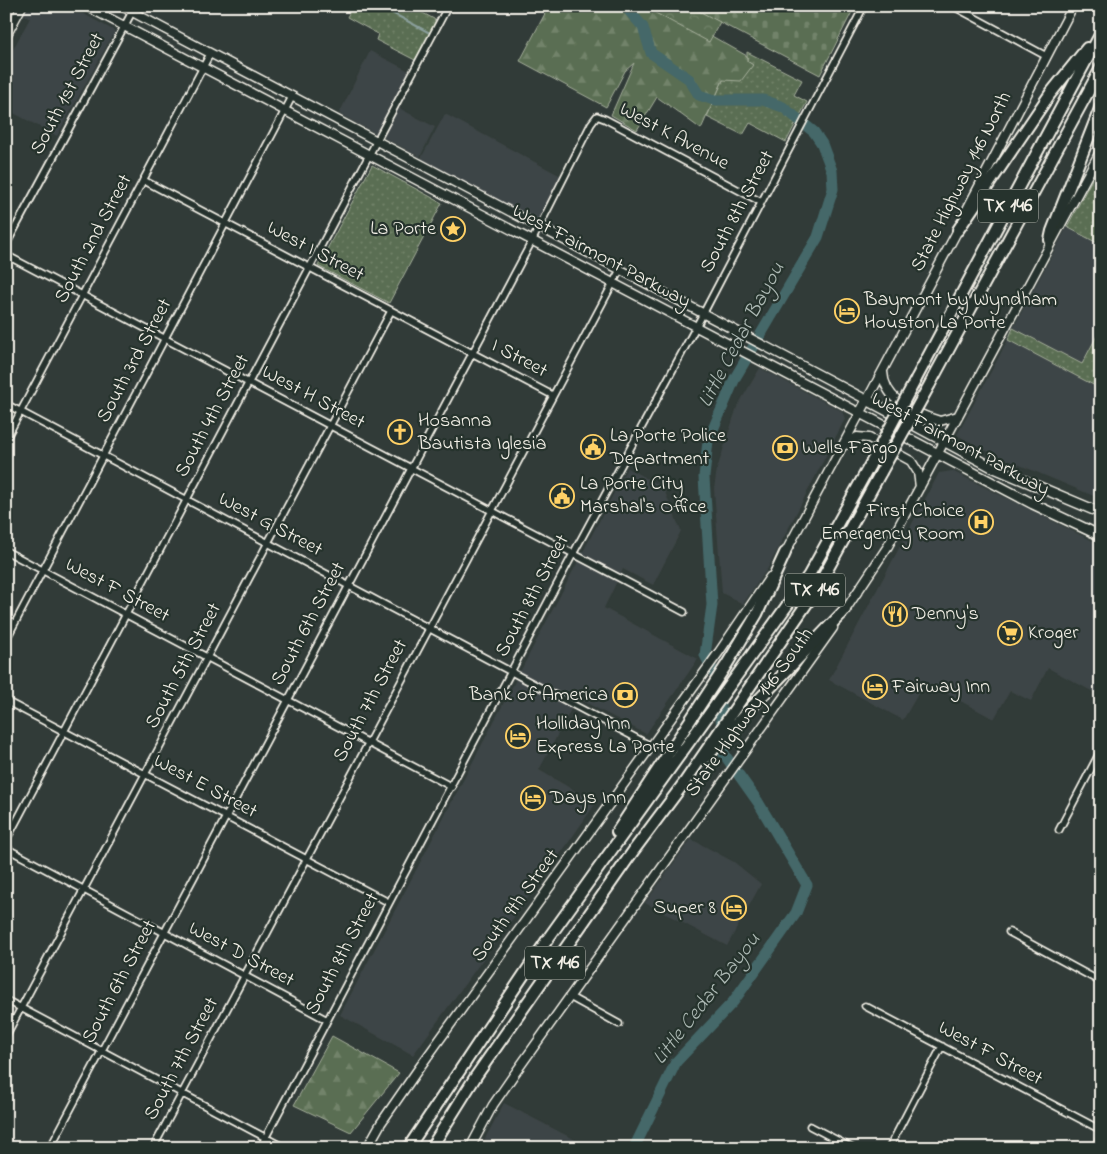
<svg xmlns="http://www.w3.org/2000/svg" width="1107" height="1154" font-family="'Indie Flower',sans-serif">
  <defs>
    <pattern id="grass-dots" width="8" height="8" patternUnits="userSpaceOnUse" patternTransform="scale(1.25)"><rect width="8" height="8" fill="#5a6e52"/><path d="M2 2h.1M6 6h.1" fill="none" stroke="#72836b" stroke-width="1.8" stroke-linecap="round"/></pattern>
    <pattern id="forest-firs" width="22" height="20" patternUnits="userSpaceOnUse" patternTransform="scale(1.25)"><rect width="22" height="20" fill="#5a6e52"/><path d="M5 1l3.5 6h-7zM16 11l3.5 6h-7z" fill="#72836b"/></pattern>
    <pattern id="cemetery-stones" width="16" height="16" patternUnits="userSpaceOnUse" patternTransform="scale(1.25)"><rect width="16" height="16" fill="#5a6e52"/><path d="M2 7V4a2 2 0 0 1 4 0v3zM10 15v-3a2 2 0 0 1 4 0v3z" fill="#72836b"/></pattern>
    <pattern id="park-crowns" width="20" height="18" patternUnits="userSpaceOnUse" patternTransform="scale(1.25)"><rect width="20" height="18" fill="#5a6e52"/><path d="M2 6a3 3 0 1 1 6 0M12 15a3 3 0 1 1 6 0" fill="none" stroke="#72836b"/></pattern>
  </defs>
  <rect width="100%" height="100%" fill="#313b38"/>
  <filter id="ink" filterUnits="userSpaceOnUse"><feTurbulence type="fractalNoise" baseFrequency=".02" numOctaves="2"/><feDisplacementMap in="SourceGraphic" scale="10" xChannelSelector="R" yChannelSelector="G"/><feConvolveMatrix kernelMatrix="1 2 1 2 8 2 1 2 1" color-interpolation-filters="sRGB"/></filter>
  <g filter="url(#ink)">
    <path fill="#3e4546" d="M9 6H69L115 31 57 136 6 109V62L30 18Z
      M370 51 411 72 393 105 435 127 420 157 339 114Z
      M445 114 561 176 536 223 420 160Z
      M1067 227 1101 245V328L1082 364 1013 328Z
      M1008 340 1101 389V499L993 454 957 435Z
      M760 368 842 411 845 419 768 568 743 604 722 593 714 489 717 469 737 407Z
      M627 468 663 487 681 531 653 585 623 569 604 608 698 659 646 734 577 698 539 770 596 803 566 846 413 1055 340 1015Z
      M952 471 1101 545V696L1048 668 1031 701 1010 691 994 719 925 682 903 720 829 680 939 473Z
      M691 839 734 862 761 884 727 946 645 903Z
      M504 1103 583 1144 581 1148H480Z"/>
    <path fill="url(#grass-dots)" stroke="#a7b09d" d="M353 6H410L434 19 436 23 415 60 376 40 378 34 347 17Z
      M747 52 802 80 794 95 807 102 786 142 750 123 743 135 707 117 723 80 753 65 747 61Z
      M1101 162V245L1067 227Z
      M372 165 442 203 389 303 318 266Z
      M1013 328 1082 364 1101 328V389L1008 340Z"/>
    <path fill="url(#forest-firs)" stroke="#a7b09d" d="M549 6H667L701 30 747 56V61L753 65 741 81 723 80 701 129 657 97 637 130 611 115 634 63 625 71 606 107 520 61Z
      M332 1036 399 1073 351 1132 294 1105Z"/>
    <path fill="url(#cemetery-stones)" stroke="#a7b09d" d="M689 6H855L820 75Z"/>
    <path fill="url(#park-crowns)" stroke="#a7b09d" d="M652 6H689L720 22 709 42 650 10Z"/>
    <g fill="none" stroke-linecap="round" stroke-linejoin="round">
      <path stroke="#8a9f9c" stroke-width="2" d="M379 6 428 32"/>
      <path stroke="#446869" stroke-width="11" d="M625 6 643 27 651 53 689 79 699 95 714 100H763L783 107 814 132 822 144 832 171 833 189 818 237 735 378 708 441 704 477 712 605 705 655 718 681 724 754 758 802 807 885 796 913 733 1002 676 1062 634 1148"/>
      <defs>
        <path id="street" d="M953 6 1046 56
          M143 180 552 395
          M6 245 132 12
          M6 255 684 612
          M6 404 651 746
          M6 439 210 54
          M6 551 452 787
          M6 640 292 97
          M6 701 388 902
          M1059 830 1101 750
          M6 841 448 6
          M6 848 327 1020
          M1009 932 1101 982
          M570 997 619 1024
          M6 1000 285 1148
          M865 1006 1101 1130
          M6 1036 391 311
          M810 1126 852 1148
          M6 1146 9 1148
          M50 1148 532 241 591 124 597 116 605 119 761 202
          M153 1148 620 270
          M260 1148 573 554 703 314 864 6
          M889 1148 942 1046
          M1095 1148 1101 1136"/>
        <path id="secondary" d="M86 6 860 413 783 557
          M121 6 867 400 960 226
          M6 36 22 6
          M965 213 1073 6
          M883 372C884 400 915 414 940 421L958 416
          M845 445 857 437 869 438 911 461 918 472 920 487
          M842 615 888 546 1101 150
          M367 1148 381 1123 417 1071 719 652 770 577
          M470 1148 493 1105 513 1076 833 628"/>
        <path id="primary" d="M1101 513 992 467 867 400 860 413 1033 504 1101 536"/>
        <path id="highway" d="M958 230 1050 94 1087 48
          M1050 240 1052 231 1101 106
          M916 379 1101 33
          M930 384 1101 68
          M706 758 745 714 845 610
          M617 832 727 664 757 614 785 553
          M408 1148 547 940 809 575 870 465
          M431 1148 476 1076 634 850 684 783 816 590 881 472"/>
      </defs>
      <use href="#street" stroke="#f4f1e8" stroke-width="9"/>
      <use href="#secondary" stroke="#f4f1e8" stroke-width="11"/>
      <use href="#primary" stroke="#f4f1e8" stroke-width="12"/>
      <use href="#highway" stroke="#f4f1e8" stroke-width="14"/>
      <use href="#street" stroke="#26332d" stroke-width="5.5"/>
      <use href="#secondary" stroke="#26332d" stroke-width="8"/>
      <use href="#primary" stroke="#26332d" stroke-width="9"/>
      <use href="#highway" stroke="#26332d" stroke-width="10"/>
      <defs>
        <path id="highway-bridge" d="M870 465 916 379
          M881 472 930 384"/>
      </defs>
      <use href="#highway-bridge" stroke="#f4f1e8" stroke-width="14" stroke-linecap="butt"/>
      <use href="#highway-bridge" stroke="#26332d" stroke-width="10"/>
    </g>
  </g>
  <defs>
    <symbol id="sight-ring" viewBox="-11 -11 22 22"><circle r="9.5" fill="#26332d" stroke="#ffd166" stroke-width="1.5"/><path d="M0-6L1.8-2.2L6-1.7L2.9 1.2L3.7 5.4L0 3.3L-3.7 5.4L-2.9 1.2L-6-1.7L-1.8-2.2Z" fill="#ffd166"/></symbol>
    <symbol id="hotel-ring" viewBox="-11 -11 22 22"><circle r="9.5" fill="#26332d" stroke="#ffd166" stroke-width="1.5"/><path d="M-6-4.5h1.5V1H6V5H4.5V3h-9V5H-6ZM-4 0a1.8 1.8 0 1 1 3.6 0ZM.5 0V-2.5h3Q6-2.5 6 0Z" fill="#ffd166"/></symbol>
    <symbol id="church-ring" viewBox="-11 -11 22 22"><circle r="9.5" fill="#26332d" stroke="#ffd166" stroke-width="1.5"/><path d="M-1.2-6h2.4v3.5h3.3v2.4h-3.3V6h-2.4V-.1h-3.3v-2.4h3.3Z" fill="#ffd166"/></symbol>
    <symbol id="civic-ring" viewBox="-11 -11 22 22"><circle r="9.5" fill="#26332d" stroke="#ffd166" stroke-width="1.5"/><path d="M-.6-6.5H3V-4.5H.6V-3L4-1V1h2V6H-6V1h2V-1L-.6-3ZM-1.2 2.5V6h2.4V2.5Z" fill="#ffd166"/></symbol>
    <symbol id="bank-ring" viewBox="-11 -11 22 22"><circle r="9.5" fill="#26332d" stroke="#ffd166" stroke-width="1.5"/><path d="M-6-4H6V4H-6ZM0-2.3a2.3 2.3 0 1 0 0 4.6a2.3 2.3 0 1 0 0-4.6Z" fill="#ffd166"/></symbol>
    <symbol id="hospital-ring" viewBox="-11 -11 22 22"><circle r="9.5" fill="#26332d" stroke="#ffd166" stroke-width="1.5"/><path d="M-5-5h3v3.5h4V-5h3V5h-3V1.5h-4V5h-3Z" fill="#ffd166"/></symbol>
    <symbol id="restaurant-ring" viewBox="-11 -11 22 22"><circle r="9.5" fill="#26332d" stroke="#ffd166" stroke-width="1.5"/><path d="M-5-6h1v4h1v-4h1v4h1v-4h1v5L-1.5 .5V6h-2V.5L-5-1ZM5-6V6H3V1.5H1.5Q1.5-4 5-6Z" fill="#ffd166"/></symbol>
    <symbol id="supermarket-ring" viewBox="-11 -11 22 22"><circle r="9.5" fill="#26332d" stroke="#ffd166" stroke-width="1.5"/><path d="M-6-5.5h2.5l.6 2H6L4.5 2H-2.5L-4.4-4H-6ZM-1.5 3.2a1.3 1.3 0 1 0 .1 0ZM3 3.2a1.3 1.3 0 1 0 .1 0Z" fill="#ffd166"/></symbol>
  </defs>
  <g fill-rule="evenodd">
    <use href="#sight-ring" x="439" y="215" width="28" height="28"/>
    <use href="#hotel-ring" x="833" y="297" width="28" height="28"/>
    <use href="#church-ring" x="386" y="418" width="28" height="28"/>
    <use href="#civic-ring" x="579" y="433" width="28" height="28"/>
    <use href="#bank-ring" x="771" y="434" width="28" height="28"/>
    <use href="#civic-ring" x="548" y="482" width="28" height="28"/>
    <use href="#hospital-ring" x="967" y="508" width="28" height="28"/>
    <use href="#restaurant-ring" x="881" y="600" width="28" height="28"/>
    <use href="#supermarket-ring" x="996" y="619" width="28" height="28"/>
    <use href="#hotel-ring" x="861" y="673" width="28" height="28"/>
    <use href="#bank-ring" x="611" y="681" width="28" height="28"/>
    <use href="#hotel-ring" x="504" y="722" width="28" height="28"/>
    <use href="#hotel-ring" x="519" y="784" width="28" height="28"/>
    <use href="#hotel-ring" x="720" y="894" width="28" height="28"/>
  </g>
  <g text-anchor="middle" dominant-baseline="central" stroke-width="4.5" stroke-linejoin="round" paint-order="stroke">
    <g fill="#26332d" stroke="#b6b8b0" stroke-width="1">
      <rect x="978" y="189.5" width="60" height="33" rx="4"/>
      <rect x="785" y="573.5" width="60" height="33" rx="4"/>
      <rect x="525" y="946.5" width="60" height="33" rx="4"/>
    </g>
    <g font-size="19" font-weight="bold" fill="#f4f1e8">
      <text x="1008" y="206">TX 146</text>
      <text x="815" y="590">TX 146</text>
      <text x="555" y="963">TX 146</text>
    </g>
    <g font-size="20" fill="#f4f1e8" stroke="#26332d">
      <text transform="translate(68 94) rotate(-62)">South 1st Street</text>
      <text transform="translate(674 137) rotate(28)">West K Avenue</text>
      <text transform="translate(962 182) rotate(-63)">State Highway 146 North</text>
      <text transform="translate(738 212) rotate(-62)">South 8th Street</text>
      <text transform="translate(94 239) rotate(-62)">South 2nd Street</text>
      <text transform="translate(315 252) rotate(28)">West I Street</text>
      <text transform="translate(601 257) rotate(28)">West Fairmont Parkway</text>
      <text transform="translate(519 359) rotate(28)">I Street</text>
      <text transform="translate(135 361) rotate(-62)">South 3rd Street</text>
      <text transform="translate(313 398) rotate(28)">West H Street</text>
      <text transform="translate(213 416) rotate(-62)">South 4th Street</text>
      <text transform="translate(960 445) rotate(28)">West Fairmont Parkway</text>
      <text transform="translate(270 525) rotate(28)">West G Street</text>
      <text transform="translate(117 591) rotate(28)">West F Street</text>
      <text transform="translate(533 596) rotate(-62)">South 8th Street</text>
      <text transform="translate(309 624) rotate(-62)">South 6th Street</text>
      <text transform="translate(184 666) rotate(-62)">South 5th Street</text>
      <text transform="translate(371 701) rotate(-62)">South 7th Street</text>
      <text transform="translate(750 713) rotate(-54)">State Highway 146 South</text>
      <text transform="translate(205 787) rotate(28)">West E Street</text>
      <text transform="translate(516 906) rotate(-54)">South 9th Street</text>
      <text transform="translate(343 954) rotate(-62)">South 8th Street</text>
      <text transform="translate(241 955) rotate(28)">West D Street</text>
      <text transform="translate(120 982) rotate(-62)">South 6th Street</text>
      <text transform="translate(990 1054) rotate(28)">West F Street</text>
      <text transform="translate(182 1059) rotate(-62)">South 7th Street</text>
    </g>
    <g font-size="20" fill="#f4f1e8" stroke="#26332d" text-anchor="start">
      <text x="436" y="229" text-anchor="end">La Porte</text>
      <text x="864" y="300">Baymont by Wyndham<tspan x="864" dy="23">Houston La Porte</tspan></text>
      <text x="418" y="421">Hosanna<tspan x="418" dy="23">Bautista Iglesia</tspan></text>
      <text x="610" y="436">La Porte Police<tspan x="610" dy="23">Department</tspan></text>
      <text x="802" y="448">Wells Fargo</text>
      <text x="580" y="484">La Porte City<tspan x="580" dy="23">Marshal's Office</tspan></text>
      <text x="964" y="511" text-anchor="end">First Choice<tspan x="964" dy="23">Emergency Room</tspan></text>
      <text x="912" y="614">Denny's</text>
      <text x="1028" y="633">Kroger</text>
      <text x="892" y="687">Fairway Inn</text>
      <text x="608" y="695" text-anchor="end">Bank of America</text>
      <text x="536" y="724">Holliday Inn<tspan x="536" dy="23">Express La Porte</tspan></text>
      <text x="550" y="798">Days Inn</text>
      <text x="716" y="908" text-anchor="end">Super 8</text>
    </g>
    <g font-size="21" font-style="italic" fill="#aebab5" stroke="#26332d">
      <text transform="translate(742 335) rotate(-62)">Little Cedar Bayou</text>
      <text transform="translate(707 999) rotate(-52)">Little Cedar Bayou</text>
    </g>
  </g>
  <rect width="1107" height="1154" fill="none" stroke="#26332d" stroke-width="25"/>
  <rect x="12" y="12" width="1082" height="1129" fill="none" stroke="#f4f1e8" stroke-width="2" filter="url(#ink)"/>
</svg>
